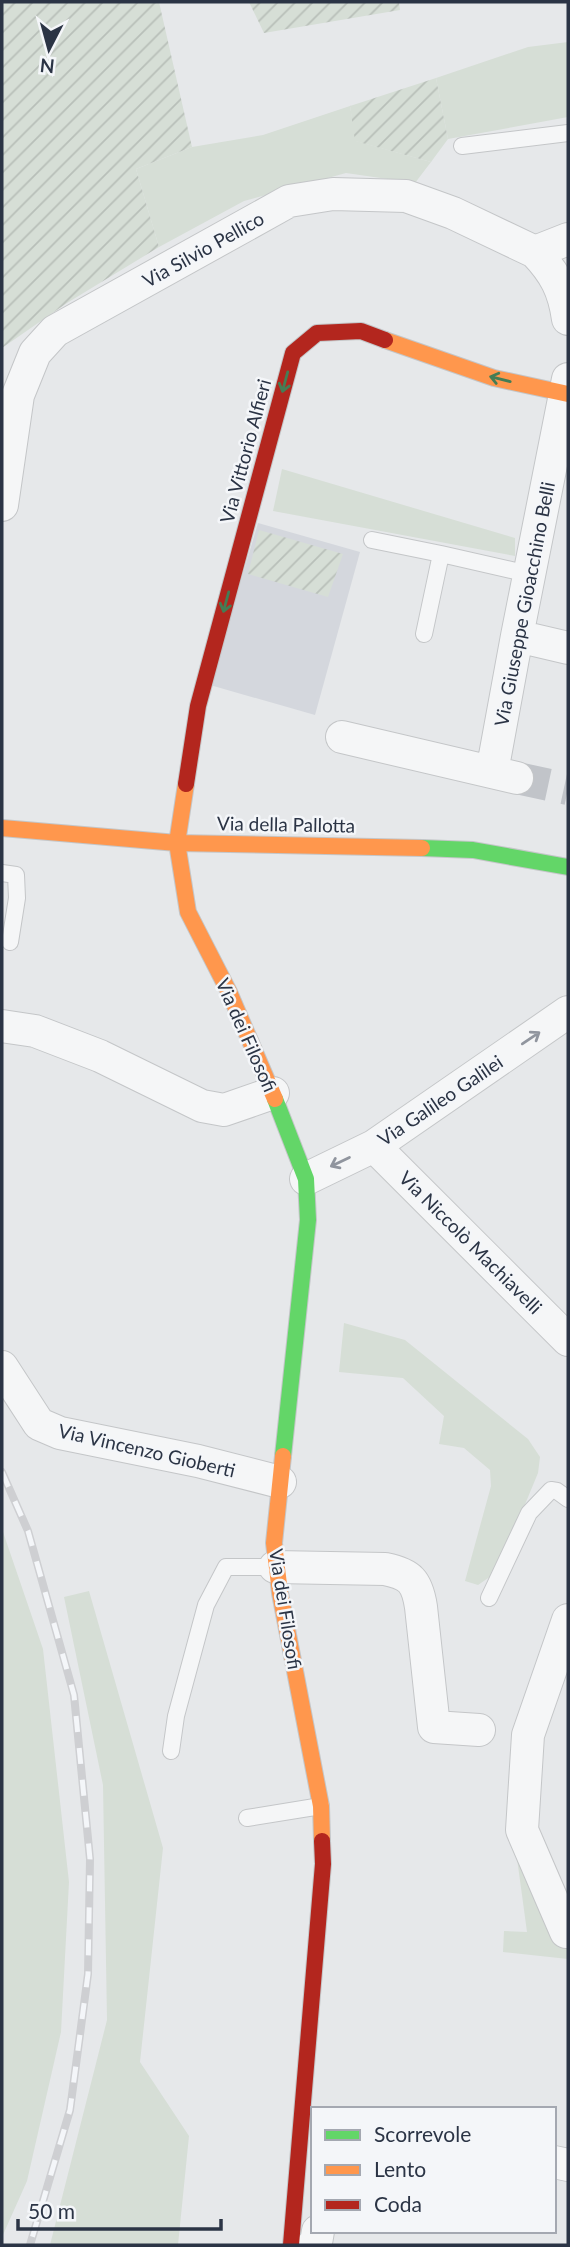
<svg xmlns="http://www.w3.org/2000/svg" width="570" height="2247" font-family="Lato,sans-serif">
  <defs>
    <pattern id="garden-furrows" width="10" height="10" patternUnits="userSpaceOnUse" patternTransform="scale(1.75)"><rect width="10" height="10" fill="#d6ded6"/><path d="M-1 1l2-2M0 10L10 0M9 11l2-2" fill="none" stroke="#b8bfb9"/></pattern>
  </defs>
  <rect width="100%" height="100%" fill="#e6e8ea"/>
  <path fill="#d4d7dd" d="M258 523 360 552 315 715 210 685Z"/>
  <path fill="#d6ded6" d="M568 42V117L448 139 436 78 528 47Z
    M350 106 356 141 431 162 415 183 346 173 244 201 159 247 136 169 192 147 263 135Z
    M282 469 515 538V556L273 511Z
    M344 1323 405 1340 528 1439 540 1457 538 1473 497 1572 478 1585 465 1581 491 1486 490 1470 464 1448 439 1444 444 1416 403 1378 339 1372Z
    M2 1529 43 1649 69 1882 61 2032 27 2181 2 2237Z
    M89 1591 163 1848 140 2062 189 2136 178 2245H50L107 2020 103 1785 64 1597Z
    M516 1851 568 1938V1959L503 1952 504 1931 527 1932Z"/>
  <path fill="url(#garden-furrows)" d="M2 2H159L192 147 136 169 159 247 67 303 2 348Z
    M249 2H399L400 10 264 33Z
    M436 78 448 139 431 162 355 141 350 106Z
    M259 530 343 554 328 597 248 574Z"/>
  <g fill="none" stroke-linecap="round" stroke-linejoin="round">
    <path stroke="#c1c4c9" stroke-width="32" stroke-dasharray="32 16" stroke-linecap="butt" d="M517 778 568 789"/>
    <defs>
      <path id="lane" d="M462 146 568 133
        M372 540 441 554
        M424 634 441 554 529 574
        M2 873 16 875 17 898 10 942
        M489 1598 529 1513 551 1490 557 1491 568 1499
        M171 1751 176 1716 206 1605 226 1567H275
        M247 1818 321 1806"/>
      <path id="street" d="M568 239 535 252C555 273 564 290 568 319
        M2 505 18 395 35 353 55 331 289 201 333 194 406 196 453 213 535 252
        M517 636 568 648
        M342 737 517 778
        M492 772 517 636 568 379
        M2 1026 35 1031 100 1056 202 1106 224 1110 273 1093
        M374 1146 568 1340
        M306 1179 374 1146 568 1012
        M2 1367 39 1424 60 1433 198 1461 280 1482
        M275 1567 385 1569C410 1574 417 1581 421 1607L434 1727 479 1730
        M566 1932 522 1830 528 1735 568 1620
        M554 2162 568 2165
        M313 2245 316 2243 318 2231"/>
      <path id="fast" d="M422 848 473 850 568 867
        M275 1099 306 1179 308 1220 283 1456"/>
      <path id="slow" d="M385 340 494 378 568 394
        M186 784 177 843 188 912 229 992 275 1099
        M2 828 177 843 422 848
        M283 1456 274 1543 280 1593 321 1806 322 1841"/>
      <path id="jam" d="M186 784 198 706 293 353 317 333 361 331 385 340
        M291 2245 323 1864 322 1841"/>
    </defs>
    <use href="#lane" stroke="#c4c6c8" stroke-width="18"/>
    <use href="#street" stroke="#c4c6c8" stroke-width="34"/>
    <use href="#fast" stroke="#c4c6c8" stroke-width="18"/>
    <use href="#slow" stroke="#c4c6c8" stroke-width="18"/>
    <use href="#jam" stroke="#c4c6c8" stroke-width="18"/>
    <use href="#lane" stroke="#f5f6f7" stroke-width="16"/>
    <use href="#street" stroke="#f5f6f7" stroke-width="32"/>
    <use href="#fast" stroke="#63d668" stroke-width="16"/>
    <use href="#slow" stroke="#ff974d" stroke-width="16"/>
    <use href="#jam" stroke="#b3261e" stroke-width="16"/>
    <defs>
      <path id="rail" d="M2 1472 28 1531 74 1695 90 1859 88 1974 70 2110 30 2245"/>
    </defs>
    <use href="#rail" stroke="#cecfd2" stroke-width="8"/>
    <use href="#rail" stroke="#f4f6f9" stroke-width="5" stroke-dasharray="16" stroke-linecap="butt"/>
  </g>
  <defs><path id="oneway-shaft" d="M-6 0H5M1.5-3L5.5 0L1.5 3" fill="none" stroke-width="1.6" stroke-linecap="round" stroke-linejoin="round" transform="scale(1.75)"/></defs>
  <g stroke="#447d55">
    <use href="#oneway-shaft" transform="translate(500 379) rotate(-166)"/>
    <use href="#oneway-shaft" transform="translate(285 382) rotate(105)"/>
    <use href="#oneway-shaft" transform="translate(226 602) rotate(105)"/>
  </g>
  <g stroke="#90959e">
    <use href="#oneway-shaft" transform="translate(531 1038) rotate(-34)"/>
    <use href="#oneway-shaft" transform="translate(340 1162) rotate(154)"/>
  </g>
  <g text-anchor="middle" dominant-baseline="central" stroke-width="5" stroke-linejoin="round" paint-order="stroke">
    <g font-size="19" fill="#2b3445" stroke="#f4f6f9">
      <text transform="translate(203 249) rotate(-29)">Via Silvio Pellico</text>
      <text transform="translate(245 451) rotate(-75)">Via Vittorio Alfieri</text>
      <text transform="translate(524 604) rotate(-79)">Via Giuseppe Gioacchino Belli</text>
      <text transform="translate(286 824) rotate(1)">Via della Pallotta</text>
      <text transform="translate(247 1035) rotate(66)">Via dei Filosofi</text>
      <text transform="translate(440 1100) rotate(-34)">Via Galileo Galilei</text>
      <text transform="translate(471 1242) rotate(45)">Via Niccolò Machiavelli</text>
      <text transform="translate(147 1450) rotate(13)">Via Vincenzo Gioberti</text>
      <text transform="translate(286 1609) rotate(81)">Via dei Filosofi</text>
    </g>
  </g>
  <rect width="570" height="2247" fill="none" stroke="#2b3445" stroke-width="7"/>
  <rect x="311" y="2107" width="245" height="126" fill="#f4f6f9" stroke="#a4a8b1" stroke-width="2"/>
  <rect x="325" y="2130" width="35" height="10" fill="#63d668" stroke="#a4a8b1" stroke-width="2"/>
  <text x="374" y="2142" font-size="21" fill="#2b3445">Scorrevole</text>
  <rect x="325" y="2165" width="35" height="10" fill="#ff974d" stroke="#a4a8b1" stroke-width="2"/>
  <text x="374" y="2177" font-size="21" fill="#2b3445">Lento</text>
  <rect x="325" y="2200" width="35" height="10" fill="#b3261e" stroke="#a4a8b1" stroke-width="2"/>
  <text x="374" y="2212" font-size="21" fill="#2b3445">Coda</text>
  <g transform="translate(49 49) rotate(186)" stroke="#f4f6f9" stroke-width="5" paint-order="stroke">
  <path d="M0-5L12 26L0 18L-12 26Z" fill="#2b3445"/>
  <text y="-10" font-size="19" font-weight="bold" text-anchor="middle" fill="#2b3445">N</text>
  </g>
  <path d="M18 2219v10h203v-10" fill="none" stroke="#2b3445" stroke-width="3.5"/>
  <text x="28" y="2219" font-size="21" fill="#2b3445" stroke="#f4f6f9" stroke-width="5" paint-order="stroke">50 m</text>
</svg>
